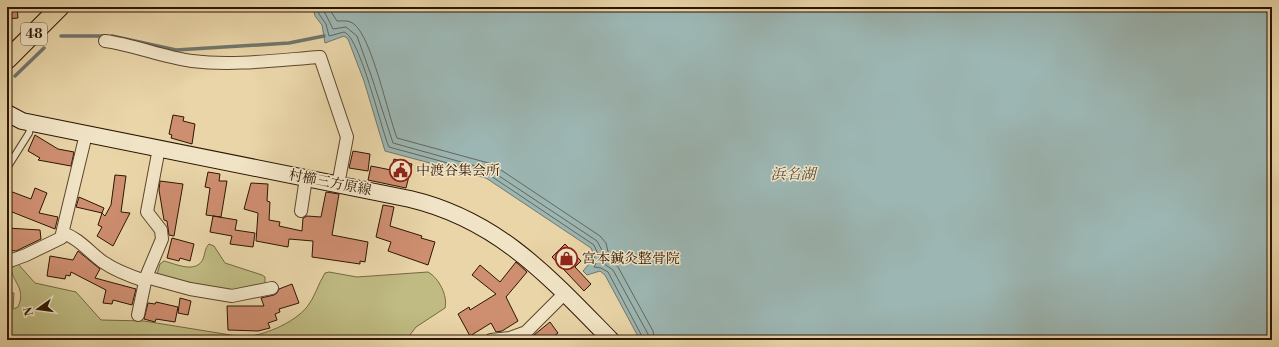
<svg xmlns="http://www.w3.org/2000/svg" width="1279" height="347" font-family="'Libre Bodoni','Noto Serif JP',serif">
  <rect width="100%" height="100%" fill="#e9d5a8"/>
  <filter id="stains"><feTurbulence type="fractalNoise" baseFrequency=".005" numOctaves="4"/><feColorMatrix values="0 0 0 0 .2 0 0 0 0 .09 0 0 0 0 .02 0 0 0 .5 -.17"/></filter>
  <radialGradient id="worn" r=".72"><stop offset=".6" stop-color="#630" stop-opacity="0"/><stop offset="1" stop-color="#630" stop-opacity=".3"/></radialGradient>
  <path fill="#bfbb82" stroke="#766842" d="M209 244 214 246 225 263 262 275 265 277V285L238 292 190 285 157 274 160 264 164 261C176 264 196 274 203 259 205 254 205 248 209 244Z
    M18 264 35 283 76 292 101 320 144 321 243 337C263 336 294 323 307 307 315 297 318 284 325 273L329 272 357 277 428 272C439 278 448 296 445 308L416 327 406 340H7V293H14L13 309 18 307C26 289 14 284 11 269L14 265Z"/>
  <path fill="#9cb6b3" stroke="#70766c" d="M313 7H1272V340H640L605 275 600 271 587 275 583 271 595 257 591 248 486 178 385 151 364 81 348 39 344 36 325 43 322 25 315 16Z"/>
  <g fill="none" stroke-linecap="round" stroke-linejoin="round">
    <path stroke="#64665a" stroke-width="1" d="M317 7 319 14 326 24 329 36 344 32C360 37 381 129 389 147L488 174 594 245 599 257 594 267 601 268 608 272 644 340
      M322 7 333 29 346 27 357 36 372 78 393 143 490 170 597 241 604 254 603 263 613 270 648 334 649 340
      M328 7 337 21C343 21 349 20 354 24 372 38 388 115 397 138L492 164 600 236 606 243 610 260 618 267 653 331 655 340"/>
    <path stroke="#70766c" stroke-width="3.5" d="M61 36H106
      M112 36 176 50 289 43 324 36
      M15 76 44 48"/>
  </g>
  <path fill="#ce8e70" stroke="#2d1602" d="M7 7H17L18 18 7 19Z
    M173 115 184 117 183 121 195 124 192 144 171 138 172 135 169 134Z
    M35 135 58 149 74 152 71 166 38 160 40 158 28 151Z
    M353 151 370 154 368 171 349 168Z
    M394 159 412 164 406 188 368 180 371 166 391 170Z
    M208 172 220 174 219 181H227L221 217 206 215 210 188 205 187Z
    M115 175 126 176 121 212 130 213 113 246 97 236 102 227 98 225 102 213 105 216 111 205Z
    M160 181 183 184 174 236 169 235 167 221 164 220 159 190Z
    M251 183 268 184 267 201 270 202 269 220 280 222 279 226 302 231 303 218 307 216 321 217 326 192 339 194 332 235 368 242 365 262 360 261V264L312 257 313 241 289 239 288 247 256 241 258 213 244 209Z
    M35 188 47 193 39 213 58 217 55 229 7 210V190L31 199Z
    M79 197 104 208 102 213 76 207Z
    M383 205 394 207 390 226 422 236 421 238 435 242 428 265 388 251 391 242 376 237Z
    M213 216 237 220 235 230 255 233 253 247 230 244 232 236 210 232Z
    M7 228 40 230 41 239 16 251 7 250Z
    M172 238 194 244 190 261 180 258 179 261 167 258Z
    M565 244 581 261 575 267 591 284 584 291 552 257Z
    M78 251 100 269 95 278 136 289 132 305 113 300 112 304 103 303 106 290 71 272 70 276 66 275 65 279 47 276 50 256 73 260Z
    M516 262 527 272 506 297 518 321 502 331 496 332 491 323 470 336 458 314 469 307 470 310 496 294 472 275 480 265 500 282Z
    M292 284 299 303 279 309 280 312 275 314 277 320 268 323 270 328 258 331 228 330 227 306H264L261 298 274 295 277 293 279 289Z
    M180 298 191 301 188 315 178 313Z
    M156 302 178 307 175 322 156 319 155 322 144 319 148 303 155 304Z
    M550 322 558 333 554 336 557 340H538L534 335Z"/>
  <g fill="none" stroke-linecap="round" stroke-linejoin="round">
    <defs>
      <path id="service" d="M7 168 29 133 31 123"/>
      <path id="minor" d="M105 41C135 45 162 57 192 61 233 66 278 60 320 57L347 137 338 185
        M301 211 306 178
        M63 233C80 239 89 252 103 262 116 271 130 276 145 281
        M7 262 26 255 61 238 86 134
        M146 277 190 289 232 296 272 288
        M138 315 146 277 162 239 161 230 147 212 159 148
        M491 340 510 338 526 332 565 293"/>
      <path id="secondary" d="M7 113 22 121 410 199C499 220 550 278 611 340"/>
      <path id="primary" d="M7 60 60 7"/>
    </defs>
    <use href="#service" stroke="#5c462c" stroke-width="8"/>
    <use href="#minor" stroke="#5c462c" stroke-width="14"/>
    <use href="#secondary" stroke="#2d1602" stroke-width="18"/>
    <use href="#primary" stroke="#2d1602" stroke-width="20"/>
    <use href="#service" stroke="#f1e4c6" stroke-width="6"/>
    <use href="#minor" stroke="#f1e4c6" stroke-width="12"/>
    <use href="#secondary" stroke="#f1e4c6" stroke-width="16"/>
    <use href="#primary" stroke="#e9d5a8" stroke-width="18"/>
  </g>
  <defs>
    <symbol id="civic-ring" viewBox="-11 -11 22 22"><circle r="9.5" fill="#f1e4c6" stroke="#8f2418" stroke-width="1.5"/><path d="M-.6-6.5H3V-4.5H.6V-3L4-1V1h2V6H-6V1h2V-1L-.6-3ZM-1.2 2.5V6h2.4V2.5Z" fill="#8f2418"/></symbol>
    <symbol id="shop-ring" viewBox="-11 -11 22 22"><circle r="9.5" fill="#f1e4c6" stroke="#8f2418" stroke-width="1.5"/><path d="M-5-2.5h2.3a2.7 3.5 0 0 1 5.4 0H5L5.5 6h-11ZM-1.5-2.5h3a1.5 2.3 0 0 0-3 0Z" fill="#8f2418"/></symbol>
  </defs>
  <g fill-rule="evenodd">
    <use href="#civic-ring" x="388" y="158" width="25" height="25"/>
    <use href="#shop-ring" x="554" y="246" width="25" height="25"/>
  </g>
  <g text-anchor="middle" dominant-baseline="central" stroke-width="3" stroke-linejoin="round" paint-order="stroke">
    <rect fill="#f1e4c6" stroke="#68543d" stroke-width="1" x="21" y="23" width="26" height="22" rx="3"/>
    <g font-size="13" font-weight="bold" fill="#2d1602">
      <text x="34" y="34">48</text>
    </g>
    <g font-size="14" fill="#2d1602" stroke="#f1e4c6" text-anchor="start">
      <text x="416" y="171">中渡谷集会所</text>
      <text x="582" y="259">宮本鍼灸整骨院</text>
    </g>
    <g font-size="14" fill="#2d1602" stroke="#f1e4c6">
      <text transform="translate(330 183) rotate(11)">村櫛三方原線</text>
    </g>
    <g font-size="15" font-style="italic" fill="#544e40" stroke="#f1e4c6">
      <text x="793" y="174">浜名湖</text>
    </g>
  </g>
  <rect width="1279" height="347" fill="none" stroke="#e9d5a8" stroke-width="24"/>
  <rect x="8" y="8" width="1263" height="331" fill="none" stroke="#2d1602" stroke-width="2"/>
  <rect x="12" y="12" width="1255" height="323" fill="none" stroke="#2d1602"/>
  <g transform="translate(38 309) rotate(256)" stroke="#f1e4c6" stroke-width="3" paint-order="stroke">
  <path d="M0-3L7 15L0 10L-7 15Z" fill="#2d1602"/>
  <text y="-6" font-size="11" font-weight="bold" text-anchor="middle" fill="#2d1602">N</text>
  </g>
  <rect width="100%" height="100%" filter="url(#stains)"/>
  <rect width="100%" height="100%" fill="url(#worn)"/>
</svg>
